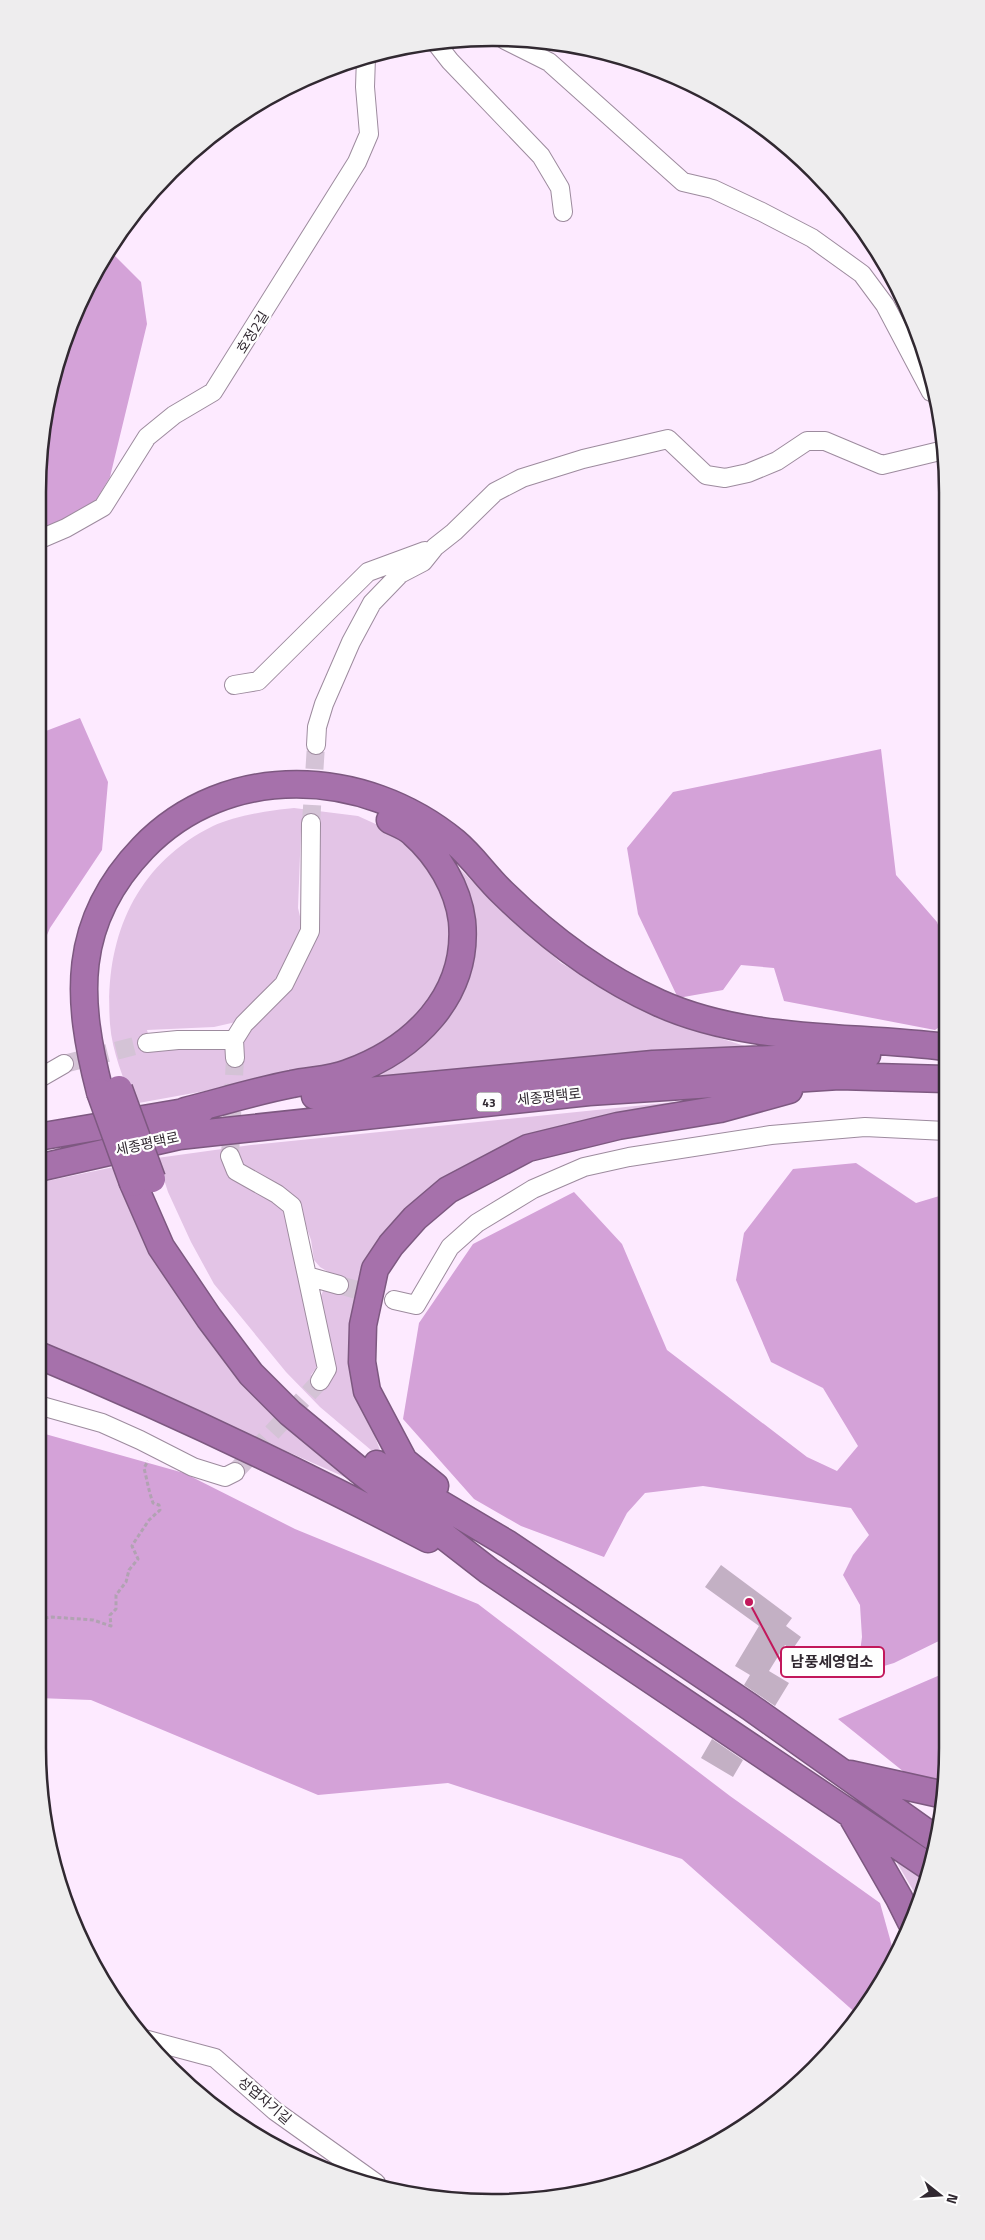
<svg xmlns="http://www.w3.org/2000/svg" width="985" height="2240" font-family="'Titillium Web','Noto Sans KR',sans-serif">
  <rect width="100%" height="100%" fill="#fdeaff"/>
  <path fill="#e3c4e6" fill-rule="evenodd" d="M294 808 358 816 380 826 410 843 432 866 452 915 446 979 409 1031 344 1066 133 1104C124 1079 112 1052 110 1024 104 940 134 865 213 826 234 816 270 810 294 808ZM301 829H319L318 935 287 988 243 1034 220 1044 151 1045 147 1030 214 1027 236 1022 285 969 303 929 298 908Z
    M445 854 470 879 561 963 662 1020 745 1046 370 1078 457 1003Z
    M714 1098 554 1134 381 1244 364 1407 384 1461 320 1407 286 1372 214 1284 191 1242 168 1192 157 1158 251 1145ZM225 1158 241 1165 301 1212 311 1240 314 1260 320 1267 340 1279 336 1294 330 1289 323 1291 320 1298 323 1386 311 1375 316 1368 318 1358 284 1209Z
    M114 1167 316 1448 349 1479 38 1341V1183Z
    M893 1856 926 1879 920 1902Z"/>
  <path fill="#d4a2d8" d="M109 250 141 282 147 324 110 477 79 529 38 548V492L62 346 99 265Z
    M80 718 108 782 102 850 50 928 38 956V734Z
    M881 749 896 875 937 922 945 945V1023L935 1030 784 1001 774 968 741 965 723 990 678 998 638 914 627 848 673 792Z
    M856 1163 916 1203 946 1194 947 1637 894 1663 857 1674 862 1637 860 1605 843 1575 853 1555 869 1535 851 1508 703 1486 645 1493 627 1513 604 1557 521 1526 474 1499 403 1419 419 1323 473 1244 574 1192 622 1244 667 1350 807 1457 837 1471 858 1446 823 1388 771 1362 736 1280 744 1233 793 1169Z
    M38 1432 184 1473 295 1529 478 1604 730 1796 880 1903 895 1957 887 1975 858 2015 682 1859 448 1783 318 1795 91 1700 38 1698Z
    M947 1672V1747L941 1788H924L838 1719Z"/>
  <path fill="#c3b0c4" d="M721 1565 792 1618 786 1626 801 1637 792 1650 785 1645 769 1671 789 1683 775 1706 744 1685 750 1675 735 1666 759 1626 705 1587Z
    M712 1739 743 1760 733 1777 701 1758Z"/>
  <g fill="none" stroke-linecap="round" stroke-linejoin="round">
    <path stroke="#d4c3d6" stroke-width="18" stroke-dasharray="18 9" stroke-linecap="butt" d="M311 823 316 745
      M64 1064 147 1043
      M230 1156 235 1058
      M339 1285 394 1300
      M235 1472 320 1381"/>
    <defs>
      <path id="minor" d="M505 40 549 62 683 182 713 189 762 212 812 238 862 274 885 305 931 392
        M436 43 450 61 541 156 560 188 563 212
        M38 540 66 528 103 507 147 437 174 415 213 392 357 162 369 134 365 87 366 57
        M234 685 258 681 368 572 425 551
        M316 745 317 727 324 704 351 642 372 603 400 574 423 562 435 547 454 532 495 492 522 478 583 459 668 439 706 475 725 478 748 473 777 461 807 441H825L882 465 944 450
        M147 1043 178 1040H234
        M235 1058 234 1040 244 1024 284 984 310 931 311 823
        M38 1079 64 1064
        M230 1156 236 1171 277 1194 292 1206 327 1369 320 1381
        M307 1276 339 1285
        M394 1300 416 1305 450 1247 477 1223 533 1189 584 1167 629 1157 771 1135 865 1127 946 1131
        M38 1405 102 1423 140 1440 193 1467 225 1477 235 1472
        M144 2039 215 2058 275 2111 376 2183"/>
      <path id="highway" d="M100 1092C76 999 71 923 143 848 227 761 364 767 455 842 473 857 486 877 503 893 549 938 599 976 659 1003 748 1043 851 1035 945 1047
        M315 1096 653 1064 867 1055
        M185 1111C221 1102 256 1091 292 1084 310 1080 331 1080 348 1073 414 1049 469 996 462 921 458 888 438 855 413 833 407 827 398 824 390 820
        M38 1137 202 1109
        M38 1168 179 1136 589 1092 839 1076 945 1079
        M133 1183 161 1247 209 1318 251 1374 290 1413 359 1470 489 1571 928 1866
        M38 1355C171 1410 300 1472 428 1539
        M377 1464 390 1474 508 1544 750 1707 933 1837
        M435 1486 404 1461 367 1391 362 1362 363 1325 375 1269 391 1245 415 1218 448 1190 528 1148 618 1126 720 1109 789 1090
        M850 1774 940 1794
        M853 1818 899 1898 911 1922"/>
    </defs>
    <use href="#minor" stroke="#9d8b9e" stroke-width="20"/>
    <use href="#highway" stroke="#7d5880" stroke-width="29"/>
    <path stroke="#b1a2b2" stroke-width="3" stroke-dasharray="4 2.5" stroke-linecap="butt" d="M38 1619 52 1617 93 1620 111 1626 110 1615 116 1609V1595L126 1582 129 1570 138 1559 132 1546 133 1544 149 1520 160 1510 159 1505 153 1503C149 1492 147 1480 144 1468L148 1461"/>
    <use href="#minor" stroke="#fff" stroke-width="18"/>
    <use href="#highway" stroke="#a671ab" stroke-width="26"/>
    <defs>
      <path id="highway-bridge" d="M119 1089 152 1179
        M100 1092 133 1183"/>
    </defs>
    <use href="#highway-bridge" stroke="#7d5880" stroke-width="29" stroke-linecap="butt"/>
    <use href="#highway-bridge" stroke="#a671ab" stroke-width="26"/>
  </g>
  <g text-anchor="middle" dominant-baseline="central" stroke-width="4.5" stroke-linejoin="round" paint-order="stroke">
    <rect fill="#fefefe" stroke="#6e696e" stroke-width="1" x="476.5" y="1092.5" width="25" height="19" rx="4"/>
    <g font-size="12" font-weight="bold" fill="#312931">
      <text x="489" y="1102">43</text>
    </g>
    <g font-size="14" fill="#312931" stroke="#fefefe">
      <text transform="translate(252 332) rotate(-58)">호정2길</text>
      <text transform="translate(549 1096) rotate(-6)">세종평택로</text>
      <text transform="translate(147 1143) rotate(-12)">세종평택로</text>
      <text transform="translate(265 2100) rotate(40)">성엽자기길</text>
    </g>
  </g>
  <path d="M0 0H985V2240H0ZM492 46H493A446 446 0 0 1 939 492V1748A446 446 0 0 1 493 2194H492A446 446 0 0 1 46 1748V492A446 446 0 0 1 492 46Z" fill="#eeedee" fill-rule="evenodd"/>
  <path fill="none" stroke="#312931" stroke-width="2.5" d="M492 46H493A446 446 0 0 1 939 492V1748A446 446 0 0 1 493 2194H492A446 446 0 0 1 46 1748V492A446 446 0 0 1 492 46Z"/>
  <path fill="none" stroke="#c2185b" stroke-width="2" d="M749 1602L781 1662"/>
  <circle fill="#c2185b" stroke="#fefefe" stroke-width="2" cx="749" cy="1602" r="5"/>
  <rect fill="#fefefe" stroke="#c2185b" stroke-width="2" x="781" y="1647" width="103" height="30" rx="5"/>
  <g font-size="15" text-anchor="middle" font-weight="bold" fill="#312931">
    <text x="832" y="1667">남풍세영업소</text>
  </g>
  <g transform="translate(940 2195) rotate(107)" stroke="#fefefe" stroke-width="4" paint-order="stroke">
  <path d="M0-4L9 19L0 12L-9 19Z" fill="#312931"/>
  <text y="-8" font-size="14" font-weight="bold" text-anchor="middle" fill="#312931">N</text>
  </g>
</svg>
